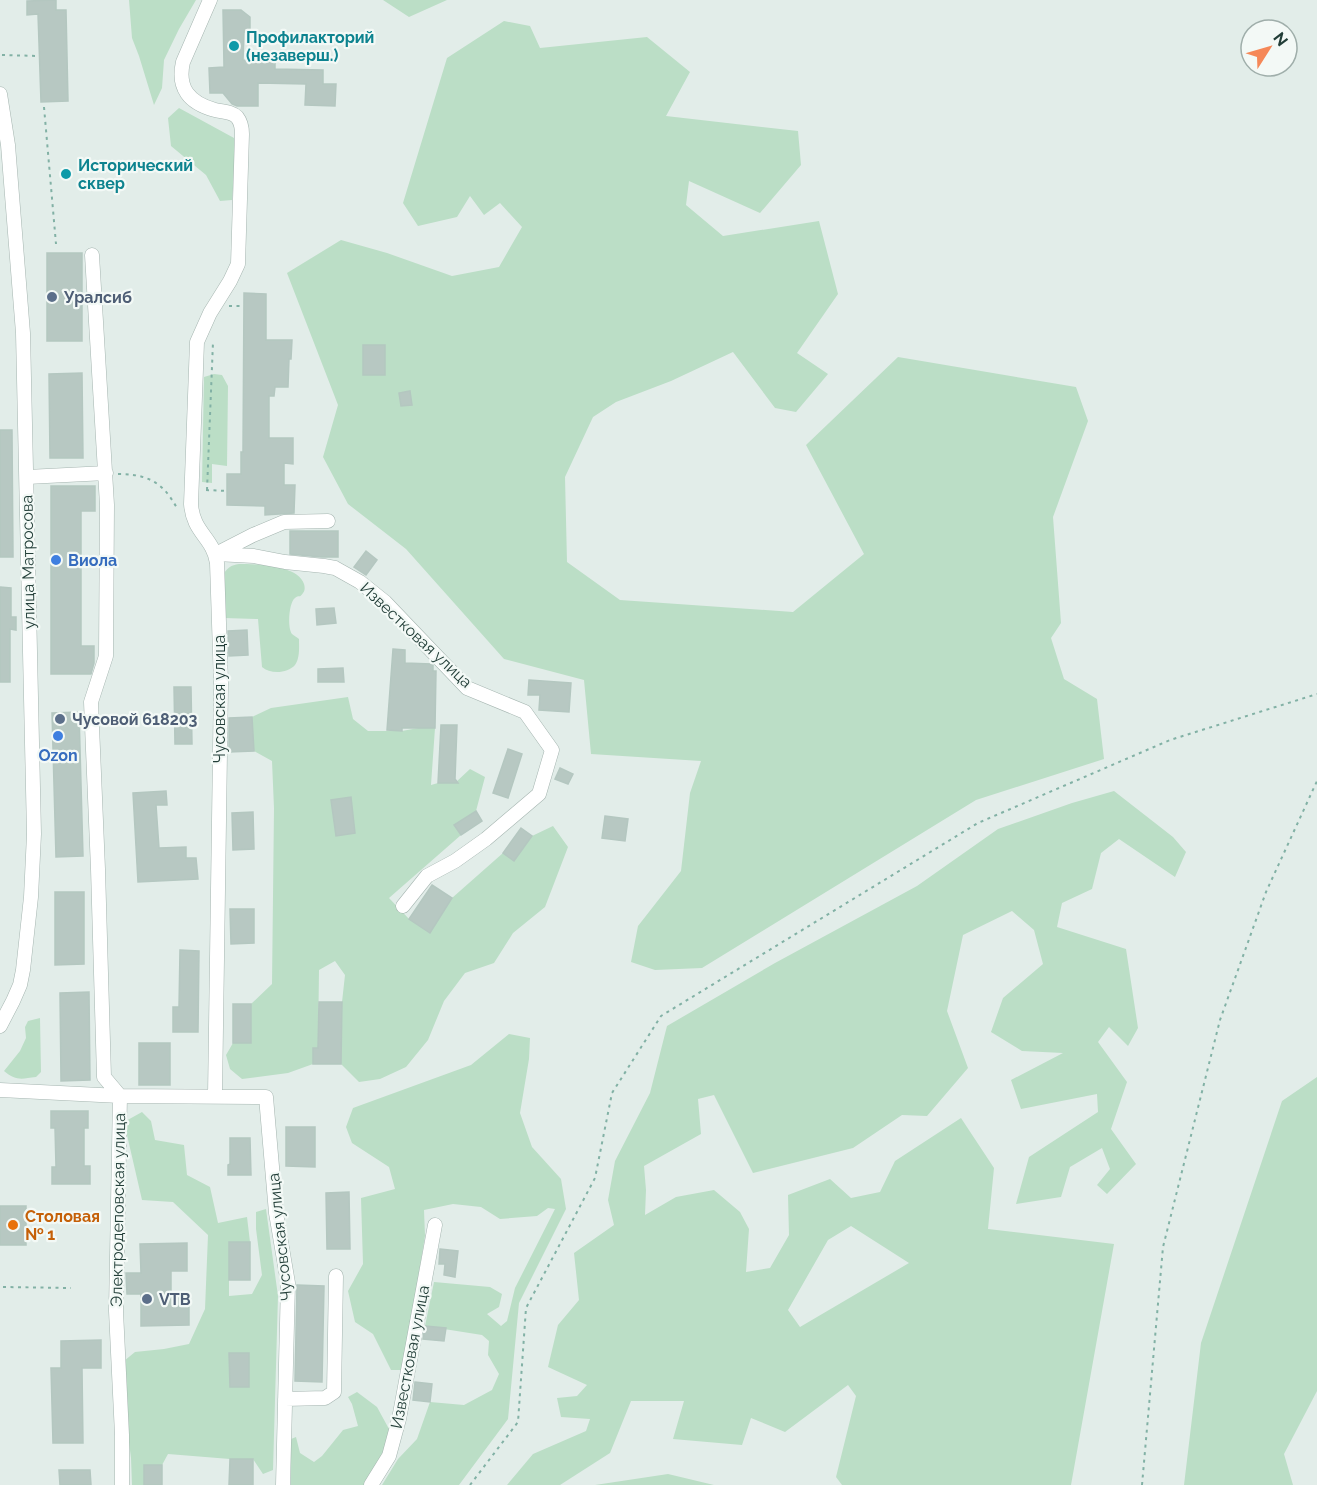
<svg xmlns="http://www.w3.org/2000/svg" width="1317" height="1485" font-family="Raleway,sans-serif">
  <rect width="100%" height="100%" fill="#e2ede9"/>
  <path fill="#bbdec6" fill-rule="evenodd" d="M129 0H196L179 29 164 60 162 88 154 105 139 56 132 38Z
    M383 0H447L409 17Z
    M504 21 530 26 540 48 647 37 690 72 666 116 798 131 801 165 760 213 689 181 686 205 723 236 819 221 838 294 797 353 828 374 796 412 775 408 733 352 671 381 616 402 593 417 565 477 567 562 620 600 793 612 864 554 806 445 898 357 1076 387 1088 421 1053 517 1061 623 1051 638 1064 679 1097 699 1104 759 976 800 702 968 655 970 631 962 638 926 681 871 690 793 701 761 591 754 584 680 504 659 406 549 348 504 323 457 338 405 287 273 341 240 387 253 452 276 499 267 522 227 500 203 484 215 470 196 457 217 418 226 403 203 447 58Z
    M179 108 234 138 236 154 232 200 220 201 206 175 171 146 168 118Z
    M214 374 222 375 228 386 227 466 212 464V483L202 482 204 377Z
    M239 564C256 564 298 565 304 584 305 587 305 591 303 593 299 599 300 594 295 598 289 602 287 628 292 634 294 636 297 637 299 639 299 647 300 658 295 665 287 674 270 674 262 667L258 619 224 618 223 575C227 568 231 565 239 564Z
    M348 697 353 719 368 731H402L418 728H435L431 785 438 783H455L470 769 485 777 476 811 455 825 461 835 389 898 409 919 430 932 452 898 503 853 514 861 532 836 553 826 568 847 545 907 513 933 494 963 465 973 444 1001 428 1040 406 1067 380 1079 359 1082 341 1064 342 1002 345 975 335 961 319 970 318 1048H313V1064L288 1073 242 1079 230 1069 226 1055 233 1043H251V1004L272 984 274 808 272 761 254 751 252 717 271 708Z
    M1114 791 1173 837 1186 852 1175 877 1119 839 1101 853 1092 889 1062 903 1057 927 1126 949 1138 1028 1128 1046 1109 1027 1098 1042 1127 1082 1111 1129 1136 1164 1107 1194 1097 1185 1110 1169 1102 1148 1070 1167 1061 1197 1016 1204 1029 1157 1098 1112 1097 1094 1021 1109 1011 1080 1063 1053 1022 1051 991 1032 1003 998 1043 964 1034 930 1012 911 963 935 947 1011 968 1068 927 1116 902 1115 853 1148 753 1173 714 1095 698 1099 701 1134 644 1166 646 1190 645 1215 676 1197 714 1190 740 1212 749 1229 746 1272 770 1268 789 1235 788 1195 830 1179 851 1198 880 1192 895 1161 961 1118 994 1168 988 1229 1114 1244 1071 1485H842L836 1477 856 1396 848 1385 785 1432 751 1418 742 1445 673 1439 684 1401H631L610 1453 560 1485H507L533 1454 586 1431 590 1419 561 1417 557 1398 577 1396 587 1385 548 1367 558 1325 579 1300 574 1253 614 1225 608 1200 615 1161 650 1093 667 1026 775 963 917 886 998 829 1072 803ZM851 1226 909 1263 800 1327 788 1310 828 1240Z
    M40 1018 41 1072 36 1077C21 1079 16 1081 4 1071L20 1051 26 1038 25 1027 28 1021Z
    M509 1034 530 1038 529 1059 520 1113 532 1147 561 1179 566 1209 519 1303 508 1419 459 1485H382L398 1459 417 1439 430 1402 464 1405 492 1390 499 1374 488 1355 489 1341 482 1335 425 1326 434 1282 490 1287 502 1294 499 1307 487 1314 501 1326 507 1321 515 1288 555 1209 548 1208 537 1216 500 1219 481 1207 453 1204 424 1210 425 1236 403 1370H391L373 1334 355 1322 348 1291 363 1264 361 1198 395 1189 389 1167 352 1143 346 1127 353 1108 471 1065Z
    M1317 1077V1391L1284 1454 1293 1485H1184L1201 1343 1282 1101Z
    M142 1112 151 1121 155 1140 184 1145 187 1175 210 1187 218 1223 247 1217 250 1242H229V1296L252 1294 262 1275 256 1229V1212L266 1209 278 1296 273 1470 263 1474 253 1459H230L168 1454 162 1465H144V1485H132L131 1458 122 1387 124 1361 135 1352 164 1349 189 1344 205 1309 208 1235 173 1202 142 1200 124 1122Z
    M357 1392 377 1407 389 1429 383 1456 365 1485H291V1439L296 1437 300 1453 314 1462 322 1456 343 1430 358 1426 352 1404 348 1397Z
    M668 1474 714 1485H595Z"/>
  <path fill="#b7c8c2" stroke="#b4c7c0" stroke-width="1.5" d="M56 0V10H66L68 101 41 102 38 14 27 15V1Z
    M223 10H241L250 17V32H244L243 60 275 61V69L323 70V84H336L335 106 305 105 306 84 258 83V106H237L232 104 223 93H210L209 68 224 67Z
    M47 253H82V341H47Z
    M244 293 266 294V340H292L291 359H289L288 387H275L274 396H269V438H293V464L284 463V485H295L294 513 265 515V506L227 505V474H241V452H243Z
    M363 345H385V375H363Z
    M82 373 83 458H50L49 374Z
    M410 391 412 405 401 406 399 393Z
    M0 430H12L13 557H0Z
    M51 486H95V511H81V646H94V663L91 674H51Z
    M290 531H338V557H321L290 554Z
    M366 551 377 560 366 575 354 567Z
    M0 587 11 588V617H16V630L10 629V682H0Z
    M334 608 336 623 317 625 316 609Z
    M247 630 248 655 229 656 228 631Z
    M393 649 405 650V663L432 664 433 665V671H436L435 728H402V731L387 730Z
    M343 668 344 682H318V669Z
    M529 680 571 683 569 712 539 710 540 695H528Z
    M174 687H191L192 744H175Z
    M79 712 83 856 56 857 52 713Z
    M252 717 254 751 229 752V718Z
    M441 725H457L455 779 458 783H438Z
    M508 749 522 754 508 798 493 793Z
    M560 768 573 774 568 784 555 779Z
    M166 791 167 805H156L159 848 186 847V858H196L198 879 138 882 133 793Z
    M351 797 355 833 336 836 331 800Z
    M476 811 482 821 461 835 454 825Z
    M253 812 254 849 233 850 232 813Z
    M605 816 628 819 625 841 602 838Z
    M521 828 532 836 514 861 503 853Z
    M432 885 452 898 430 933 409 919Z
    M55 892H84V964L55 965Z
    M230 909H254V943L231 944Z
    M180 950 199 951 198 1032H173V1007H179Z
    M89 992 90 1080 61 1081 60 993Z
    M319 1002H342L341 1064H313V1048H318Z
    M233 1004H251V1043H233Z
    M139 1043H170V1085H139Z
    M51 1111H88V1128H84V1166H90V1184H52V1167H56L55 1128H51Z
    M286 1127H315V1167L286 1166Z
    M230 1138H250L251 1175H228V1165L230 1164Z
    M349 1192 350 1249H327L326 1193Z
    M0 1206H26V1245H0Z
    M229 1242H250V1280H229Z
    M187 1243V1271H171V1296H189V1325L141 1326V1294H127L126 1273H141L140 1244Z
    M440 1249 458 1251 455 1277 444 1275 445 1264H439Z
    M297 1285 324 1286 322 1382 295 1381Z
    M425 1326 446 1328 444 1341 423 1339Z
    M101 1340V1368H82L83 1443H53L51 1368H61V1341Z
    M229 1353H249V1387H230Z
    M415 1382 432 1384 430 1402 413 1400Z
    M230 1459H253V1485H229Z
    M144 1465H162V1485H144Z
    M59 1470H90L91 1485H60Z"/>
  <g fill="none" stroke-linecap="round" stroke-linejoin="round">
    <defs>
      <path id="minor" d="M210 0 183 62C177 88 189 103 215 110 222 112 231 111 237 117 241 122 242 128 242 134L238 264 230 281 210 313 197 342 191 504C193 533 213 537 217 563L221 683 215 1096
        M0 94 8 145 23 333 34 834 31 897 23 970 20 985 13 1001 0 1026
        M92 255 107 505 106 656 91 702 98 869 104 1077 120 1096 116 1311 122 1435V1485
        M27 477 106 473
        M218 553 253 535 284 522 328 521
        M216 554 254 556 285 562 324 566 335 568 360 582 385 602 467 688 525 712 552 750 539 794 486 839 455 861 427 876 403 906
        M0 1090 120 1096 266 1097 276 1213 288 1283 283 1485
        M285 1399 325 1398 334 1392 336 1276
        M371 1485 389 1456 399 1419 435 1225"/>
    </defs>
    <use href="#minor" stroke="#a5b5b0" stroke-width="15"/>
    <path stroke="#82b1a5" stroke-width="2" stroke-dasharray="3 4.5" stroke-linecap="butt" d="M2 55 39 56
      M44 107 56 244
      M229 306H244
      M118 474C139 474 157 478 170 497 173 501 175 505 178 509
      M206 490 227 491
      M207 490 213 342
      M3 1287 71 1288
      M470 1485 518 1422 526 1308 595 1178 612 1093 661 1016 978 823 1170 740 1317 694
      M1142 1485 1163 1247 1220 1020 1266 892 1317 781"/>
    <use href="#minor" stroke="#fff" stroke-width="14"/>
  </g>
  <g fill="#0f9aa8" stroke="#f3f9f6" stroke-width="2">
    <circle cx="234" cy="46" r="6"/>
    <circle cx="66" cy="174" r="6"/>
  </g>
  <g fill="#5c6f8a" stroke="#f3f9f6" stroke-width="2">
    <circle cx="52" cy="297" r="6"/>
    <circle cx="60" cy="719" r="6"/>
    <circle cx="147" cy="1299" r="6"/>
  </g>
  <g fill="#3f7fe0" stroke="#f3f9f6" stroke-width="2">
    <circle cx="56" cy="560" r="6"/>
    <circle cx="58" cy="736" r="6"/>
  </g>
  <circle fill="#e8710a" stroke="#f3f9f6" stroke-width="2" cx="13" cy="1225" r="6"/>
  <g text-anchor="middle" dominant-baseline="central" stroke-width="4.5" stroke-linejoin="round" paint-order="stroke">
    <g font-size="16" font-weight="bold" fill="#0d838f" stroke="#f3f9f6" text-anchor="start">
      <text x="246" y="37">Профилакторий<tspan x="246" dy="18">(незаверш.)</tspan></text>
      <text x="78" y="165">Исторический<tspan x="78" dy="18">сквер</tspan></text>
    </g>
    <g font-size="16" font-weight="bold" fill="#4e5e75" stroke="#f3f9f6" text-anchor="start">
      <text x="64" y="297">Уралсиб</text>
      <text x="72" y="719">Чусовой 618203</text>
      <text x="159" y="1299">VTB</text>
    </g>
    <g font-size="16" font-weight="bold" fill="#366cbe" stroke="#f3f9f6" text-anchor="start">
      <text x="68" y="560">Виола</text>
      <text x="58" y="755" text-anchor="middle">Ozon</text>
    </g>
    <g font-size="16" fill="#223e38" stroke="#f3f9f6">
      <text transform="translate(28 562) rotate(-91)">улица Матросова</text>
      <text transform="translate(416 635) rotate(43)">Известковая улица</text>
      <text transform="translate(219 699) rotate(-90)">Чусовская улица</text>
      <text transform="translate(118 1210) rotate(-89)">Электродеповская улица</text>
      <text transform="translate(280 1237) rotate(-96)">Чусовская улица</text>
      <text transform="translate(410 1357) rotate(-79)">Известковая улица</text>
    </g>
    <g font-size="16" font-weight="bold" fill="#c56008" stroke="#f3f9f6" text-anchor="start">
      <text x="25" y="1216">Столовая<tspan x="25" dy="18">№ 1</tspan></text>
    </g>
  </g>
  <g transform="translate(1269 48) rotate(53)"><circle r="28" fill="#f3f9f6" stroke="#9faeaa" stroke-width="1.5"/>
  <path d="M0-4.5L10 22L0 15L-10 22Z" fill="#f58858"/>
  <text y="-9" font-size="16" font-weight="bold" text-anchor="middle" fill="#223e38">N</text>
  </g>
</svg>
